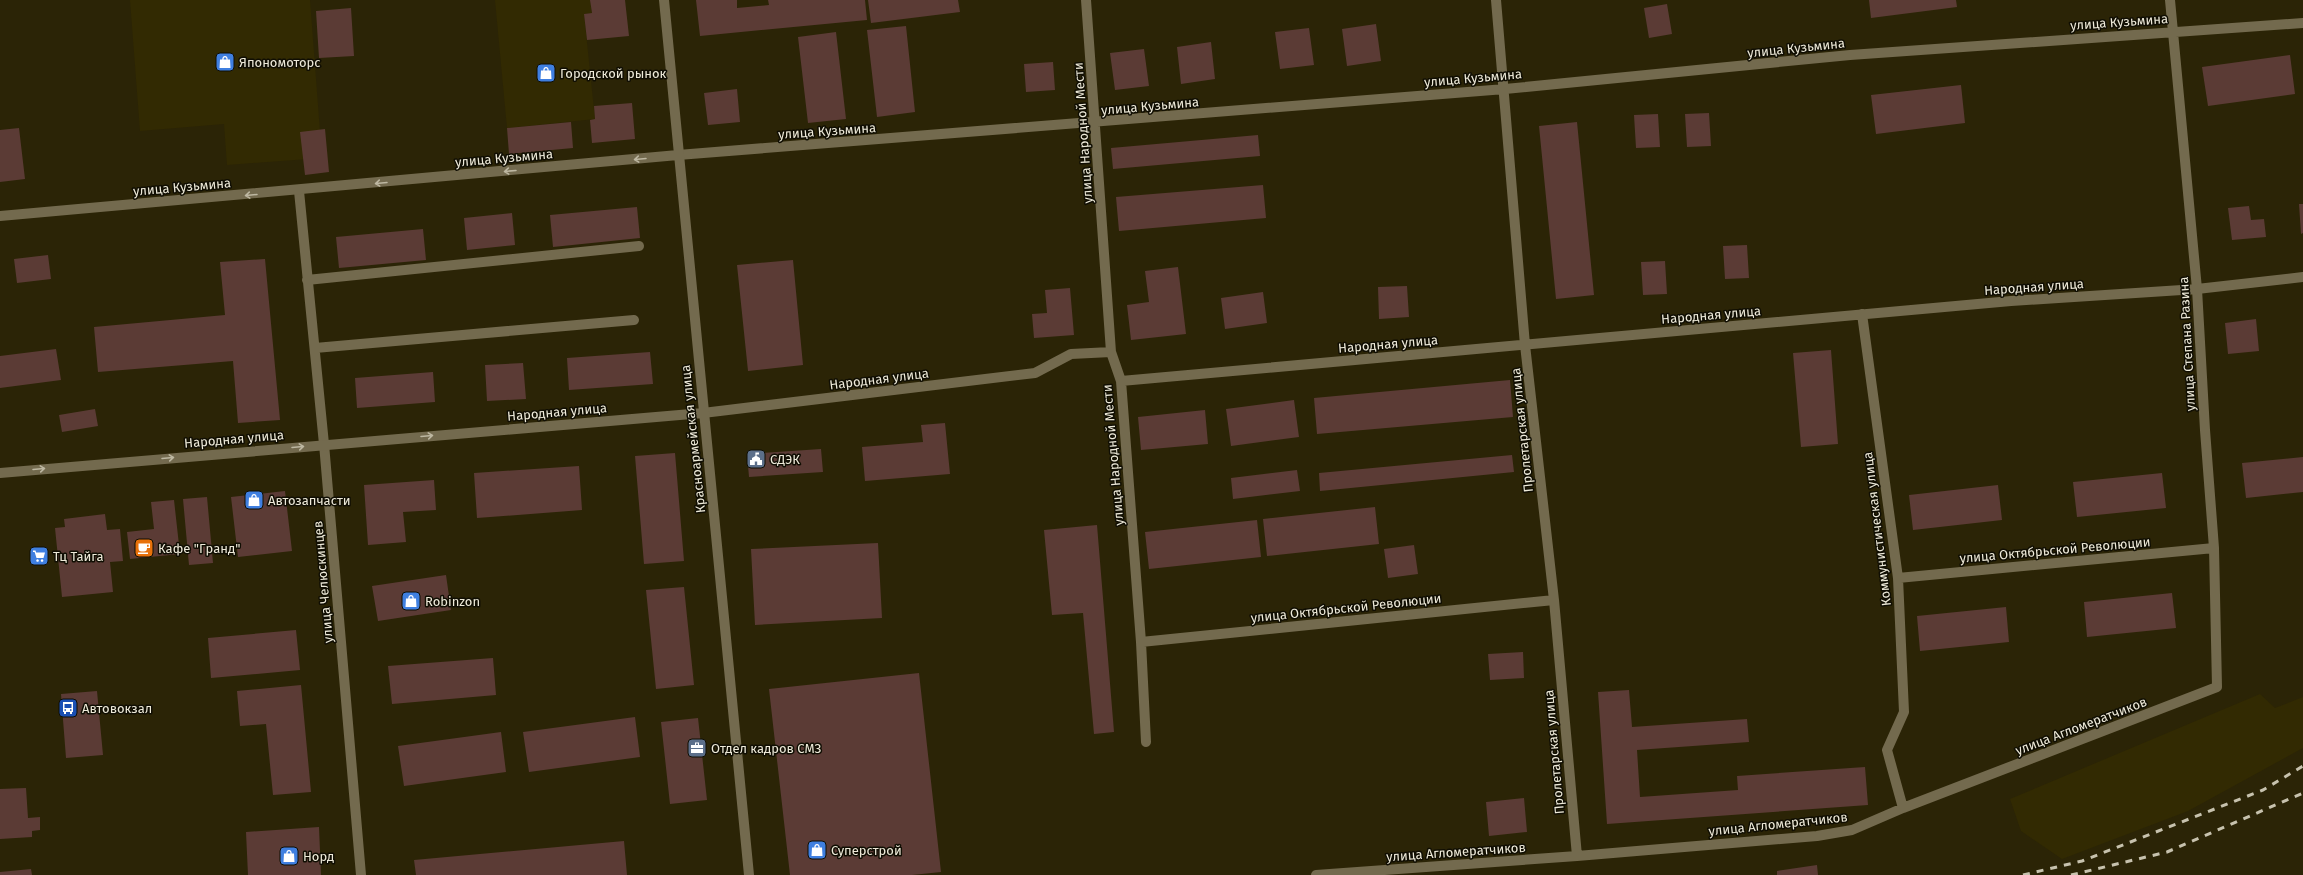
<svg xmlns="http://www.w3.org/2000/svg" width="2303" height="875" font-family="'Fira Sans',sans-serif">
  <rect width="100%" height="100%" fill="#2b2406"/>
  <path fill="#322a02" d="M130 0H310L322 158 227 165 224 124 140 131Z
    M495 0H590L592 13 584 14 595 119 507 128Z
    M2260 694 2275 708 2303 697V748L2188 811 2062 859 2021 831 2010 799Z"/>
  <path fill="#5b3b35" d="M590 0H625L629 36 587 40 584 14 592 13Z
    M696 0H737V8L769 5 768 0H865L867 20 700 36Z
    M868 0H958L960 12 871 23Z
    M1869 0H1956L1957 7 1871 18Z
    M1667 4 1672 34 1649 38 1644 8Z
    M351 8 354 56 319 58 316 11Z
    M1376 24 1381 61 1347 66 1342 29Z
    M906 26 915 112 877 117 867 30Z
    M1309 28 1314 65 1280 69 1275 32Z
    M836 32 846 119 808 123 798 37Z
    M1211 42 1215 79 1181 84 1177 47Z
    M1144 49 1149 86 1115 90 1110 53Z
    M2290 55 2295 94 2208 106 2202 67Z
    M1053 62 1055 90 1026 92 1024 64Z
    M1961 85 1965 123 1876 134 1871 95Z
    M737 89 740 122 708 125 704 93Z
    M632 103 635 139 592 143 590 120 595 119 594 106Z
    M1709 113 1711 146 1687 147 1685 114Z
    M1658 114 1660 147 1636 148 1634 115Z
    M571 122 573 148 509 154 507 128Z
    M1577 122 1594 295 1556 299 1539 126Z
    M19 128 25 179 0 182V130Z
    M325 129 329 172 305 175 300 132Z
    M1258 135 1260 156 1113 169 1111 148Z
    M1263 185 1266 218 1119 231 1116 197Z
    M2299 204H2303V233L2301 234Z
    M2249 206 2251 220 2264 219 2266 237 2232 240 2228 208Z
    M637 207 640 238 553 247 550 215Z
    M512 213 515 245 467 250 464 218Z
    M423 229 426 260 339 268 336 237Z
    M1747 245 1749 278 1725 279 1723 246Z
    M48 255 51 279 17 283 14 259Z
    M265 259 280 420 238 423 233 361 98 372 94 327 225 315 220 262Z
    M793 260 803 365 748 371 737 265Z
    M1665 261 1667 294 1643 295 1641 262Z
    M1178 267 1186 334 1131 340 1127 305 1149 302 1145 271Z
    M1407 286 1409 317 1379 319 1378 287Z
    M1070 288 1074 335 1034 338 1032 314 1047 313 1045 290Z
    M1263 292 1267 323 1225 329 1221 298Z
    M2256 319 2259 351 2228 354 2225 323Z
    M56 349 61 380 0 388V356Z
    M1831 350 1838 444 1801 447 1793 353Z
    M650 352 653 384 569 390 567 358Z
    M523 363 526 399 487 401 485 365Z
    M433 372 435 402 357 408 355 378Z
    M1510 380 1513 417 1317 434 1314 398Z
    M1294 400 1299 437 1231 446 1226 409Z
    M95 409 98 426 62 432 59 415Z
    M1205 410 1208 444 1141 450 1138 417Z
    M945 423 950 474 865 481 862 447 923 442 921 425Z
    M821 449 823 472 749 477 747 454Z
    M675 453 684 561 644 564 635 456Z
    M1512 455 1514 472 1320 491 1319 473Z
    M2303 457V492L2246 498 2242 463Z
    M579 466 582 510 477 518 474 473Z
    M1297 470 1300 491 1233 499 1231 478Z
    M2162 473 2166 508 2077 517 2073 482Z
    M434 480 436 510 403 512 406 542 368 545 364 485Z
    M1998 485 2002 520 1913 530 1909 495Z
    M285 491 292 551 238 557 231 497Z
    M207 497 213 563 189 565 183 499Z
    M174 500 180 554 130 559 127 532 154 529 151 502Z
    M1375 507 1379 544 1267 556 1263 519Z
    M105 514 107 530 120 529 123 561 110 562 113 592 62 597 55 528 65 527 64 519Z
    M1257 520 1261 557 1149 569 1145 532Z
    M1097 525 1114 732 1094 734 1083 613 1052 615 1044 530Z
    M878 543 882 618 755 625 751 549Z
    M1414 545 1418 574 1388 578 1384 549Z
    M446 575 451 610 378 621 372 586Z
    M684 587 694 685 656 689 646 590Z
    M2172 593 2176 628 2087 637 2084 602Z
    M2006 607 2009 642 1920 651 1917 616Z
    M296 630 300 670 211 678 208 638Z
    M1523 652 1524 678 1490 680 1488 654Z
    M493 658 496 695 392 704 388 666Z
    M919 673 941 872 912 875H790L769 689Z
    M301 685 311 792 273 795 266 724 240 726 237 691Z
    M1629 690 1632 727 1747 719 1749 742 1637 750 1640 797 1738 790 1737 776 1865 767 1868 805 1607 824 1598 692Z
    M97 691 103 755 66 758 61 694Z
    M635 717 640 757 529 772 523 732Z
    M698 718 707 800 670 804 661 722Z
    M501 732 506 772 404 786 398 746Z
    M26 788 28 818 40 817V830L32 831V837L0 839V789Z
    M1524 798 1527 832 1489 836 1486 802Z
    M319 827 321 875H248L246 832Z
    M624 841 627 875H416L414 860Z
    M1817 865 1818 875H1777V871Z
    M31 869 32 875H0V872Z"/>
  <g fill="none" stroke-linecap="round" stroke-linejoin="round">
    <path stroke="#736a4e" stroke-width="10" d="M1086 0 1111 352 1121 381 1141 642 1146 742
      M1496 0 1525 345 1554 600 1577 856
      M678 155 1505 89 1850 55 2303 23
      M299 191 324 444 361 875
      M307 280 639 246
      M1862 314 1898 578 1904 712 1887 750 1903 808
      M315 348 634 320
      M1121 381 2011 301 2197 289 2303 277
      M703 413 1035 373 1071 354 1111 352
      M1898 578 2214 548
      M1141 642 1554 600
      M1316 875 1577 856 1817 836 1852 830 1903 808 2217 687 2214 548 2205 430 2197 289 2170 0"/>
    <path stroke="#736a4e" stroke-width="10" d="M664 0 749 875
      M0 216 678 155
      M0 473 703 413"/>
    <path stroke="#c7c2ae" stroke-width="3" stroke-dasharray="7 7" stroke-linecap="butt" d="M2023 875 2082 861 2263 790 2303 766
      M2071 875 2167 852 2303 793"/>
  </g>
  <defs><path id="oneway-shaft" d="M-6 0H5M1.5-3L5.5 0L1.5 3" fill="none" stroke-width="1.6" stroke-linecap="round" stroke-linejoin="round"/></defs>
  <g stroke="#bdb7a1">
    <use href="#oneway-shaft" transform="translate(640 159) rotate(175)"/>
    <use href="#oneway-shaft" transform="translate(510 171) rotate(175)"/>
    <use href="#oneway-shaft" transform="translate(381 183) rotate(175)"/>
    <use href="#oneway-shaft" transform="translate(251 195) rotate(175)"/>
    <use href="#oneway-shaft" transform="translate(427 436) rotate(-5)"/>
    <use href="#oneway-shaft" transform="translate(298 447) rotate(-5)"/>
    <use href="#oneway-shaft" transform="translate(168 458) rotate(-5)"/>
    <use href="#oneway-shaft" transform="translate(39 469) rotate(-5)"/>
  </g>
  <defs>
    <symbol id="shop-square" viewBox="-11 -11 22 22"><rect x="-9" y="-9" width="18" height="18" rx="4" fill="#3f7fe0" stroke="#100e03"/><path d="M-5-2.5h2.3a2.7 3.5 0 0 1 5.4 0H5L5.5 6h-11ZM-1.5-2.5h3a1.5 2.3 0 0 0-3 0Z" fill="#fff"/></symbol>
    <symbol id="civic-square" viewBox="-11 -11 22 22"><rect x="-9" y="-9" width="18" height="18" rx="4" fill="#5c6f8a" stroke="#100e03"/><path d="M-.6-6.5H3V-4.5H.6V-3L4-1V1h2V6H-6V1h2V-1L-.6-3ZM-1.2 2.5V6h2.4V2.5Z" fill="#fff"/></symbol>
    <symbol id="cafe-square" viewBox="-11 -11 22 22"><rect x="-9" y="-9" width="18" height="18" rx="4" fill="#e8710a" stroke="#100e03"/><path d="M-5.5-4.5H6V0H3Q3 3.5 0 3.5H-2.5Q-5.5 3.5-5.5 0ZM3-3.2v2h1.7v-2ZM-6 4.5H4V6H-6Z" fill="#fff"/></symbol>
    <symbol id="supermarket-square" viewBox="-11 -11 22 22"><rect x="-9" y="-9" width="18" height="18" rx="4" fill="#3f7fe0" stroke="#100e03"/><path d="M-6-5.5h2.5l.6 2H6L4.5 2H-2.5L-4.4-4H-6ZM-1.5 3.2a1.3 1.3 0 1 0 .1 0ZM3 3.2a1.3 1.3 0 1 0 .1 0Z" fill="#fff"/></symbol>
    <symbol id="bus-square" viewBox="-11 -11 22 22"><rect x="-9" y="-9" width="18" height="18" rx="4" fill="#1a4fb4" stroke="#100e03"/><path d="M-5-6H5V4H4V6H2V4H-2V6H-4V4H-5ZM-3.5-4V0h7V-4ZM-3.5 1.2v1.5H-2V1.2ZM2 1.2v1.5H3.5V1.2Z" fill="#fff"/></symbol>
    <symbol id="office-square" viewBox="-11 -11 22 22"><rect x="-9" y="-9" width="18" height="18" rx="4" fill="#5c6f8a" stroke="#100e03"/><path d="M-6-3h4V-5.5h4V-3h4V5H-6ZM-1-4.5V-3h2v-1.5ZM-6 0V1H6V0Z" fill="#fff"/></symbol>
  </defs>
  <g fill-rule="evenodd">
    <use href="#shop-square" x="214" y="51" width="22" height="22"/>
    <use href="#shop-square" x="535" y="62" width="22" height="22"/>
    <use href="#civic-square" x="745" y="448" width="22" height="22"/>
    <use href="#shop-square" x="243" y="489" width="22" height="22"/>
    <use href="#cafe-square" x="133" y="537" width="22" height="22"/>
    <use href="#supermarket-square" x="28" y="545" width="22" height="22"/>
    <use href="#shop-square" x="400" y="590" width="22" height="22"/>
    <use href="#bus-square" x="57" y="697" width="22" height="22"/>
    <use href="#office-square" x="686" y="737" width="22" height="22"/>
    <use href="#shop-square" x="806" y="839" width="22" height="22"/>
    <use href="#shop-square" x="278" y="845" width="22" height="22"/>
  </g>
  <g text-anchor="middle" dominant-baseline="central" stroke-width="3" stroke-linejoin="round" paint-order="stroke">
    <g font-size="13" fill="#eeead9" stroke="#100e03">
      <text transform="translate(2119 22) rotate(-4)">улица Кузьмина</text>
      <text transform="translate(1796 48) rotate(-6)">улица Кузьмина</text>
      <text transform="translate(1473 78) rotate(-5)">улица Кузьмина</text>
      <text transform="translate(1150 106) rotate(-5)">улица Кузьмина</text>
      <text transform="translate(827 131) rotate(-4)">улица Кузьмина</text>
      <text transform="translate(1083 133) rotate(-94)">улица Народной Мести</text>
      <text transform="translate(504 158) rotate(-5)">улица Кузьмина</text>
      <text transform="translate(182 187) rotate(-5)">улица Кузьмина</text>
      <text transform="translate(2034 287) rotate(-4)">Народная улица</text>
      <text transform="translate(1711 315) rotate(-5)">Народная улица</text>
      <text transform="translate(1388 344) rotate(-5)">Народная улица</text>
      <text transform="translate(2187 344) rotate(-93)">улица Степана Разина</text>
      <text transform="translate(879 379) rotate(-7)">Народная улица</text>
      <text transform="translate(557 412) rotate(-5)">Народная улица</text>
      <text transform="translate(1522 430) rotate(-96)">Пролетарская улица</text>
      <text transform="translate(234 439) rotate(-5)">Народная улица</text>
      <text transform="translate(693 439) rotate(-96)">Красноармейская улица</text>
      <text transform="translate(1113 455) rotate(-95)">улица Народной Мести</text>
      <text transform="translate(1877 529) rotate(-97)">Коммунистическая улица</text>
      <text transform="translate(2055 550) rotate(-5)">улица Октябрьской Революции</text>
      <text transform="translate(323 582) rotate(-95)">улица Челюскинцев</text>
      <text transform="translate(1346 608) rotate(-6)">улица Октябрьской Революции</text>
      <text transform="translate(2081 726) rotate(-21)">улица Агломератчиков</text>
      <text transform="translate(1554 752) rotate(-95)">Пролетарская улица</text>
      <text transform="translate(1778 824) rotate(-6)">улица Агломератчиков</text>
      <text transform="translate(1456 852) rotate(-4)">улица Агломератчиков</text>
    </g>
    <g font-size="13" fill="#eeead9" stroke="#100e03" text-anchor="start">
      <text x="239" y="62">Япономоторс</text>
      <text x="560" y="73">Городской рынок</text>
      <text x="770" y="459">СДЭК</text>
      <text x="268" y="500">Автозапчасти</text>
      <text x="158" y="548">Кафе "Гранд"</text>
      <text x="53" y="556">Тц Тайга</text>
      <text x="425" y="601">Robinzon</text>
      <text x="82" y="708">Автовокзал</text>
      <text x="711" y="748">Отдел кадров СМЗ</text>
      <text x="831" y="850">Суперстрой</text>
      <text x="303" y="856">Норд</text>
    </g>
  </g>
</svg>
